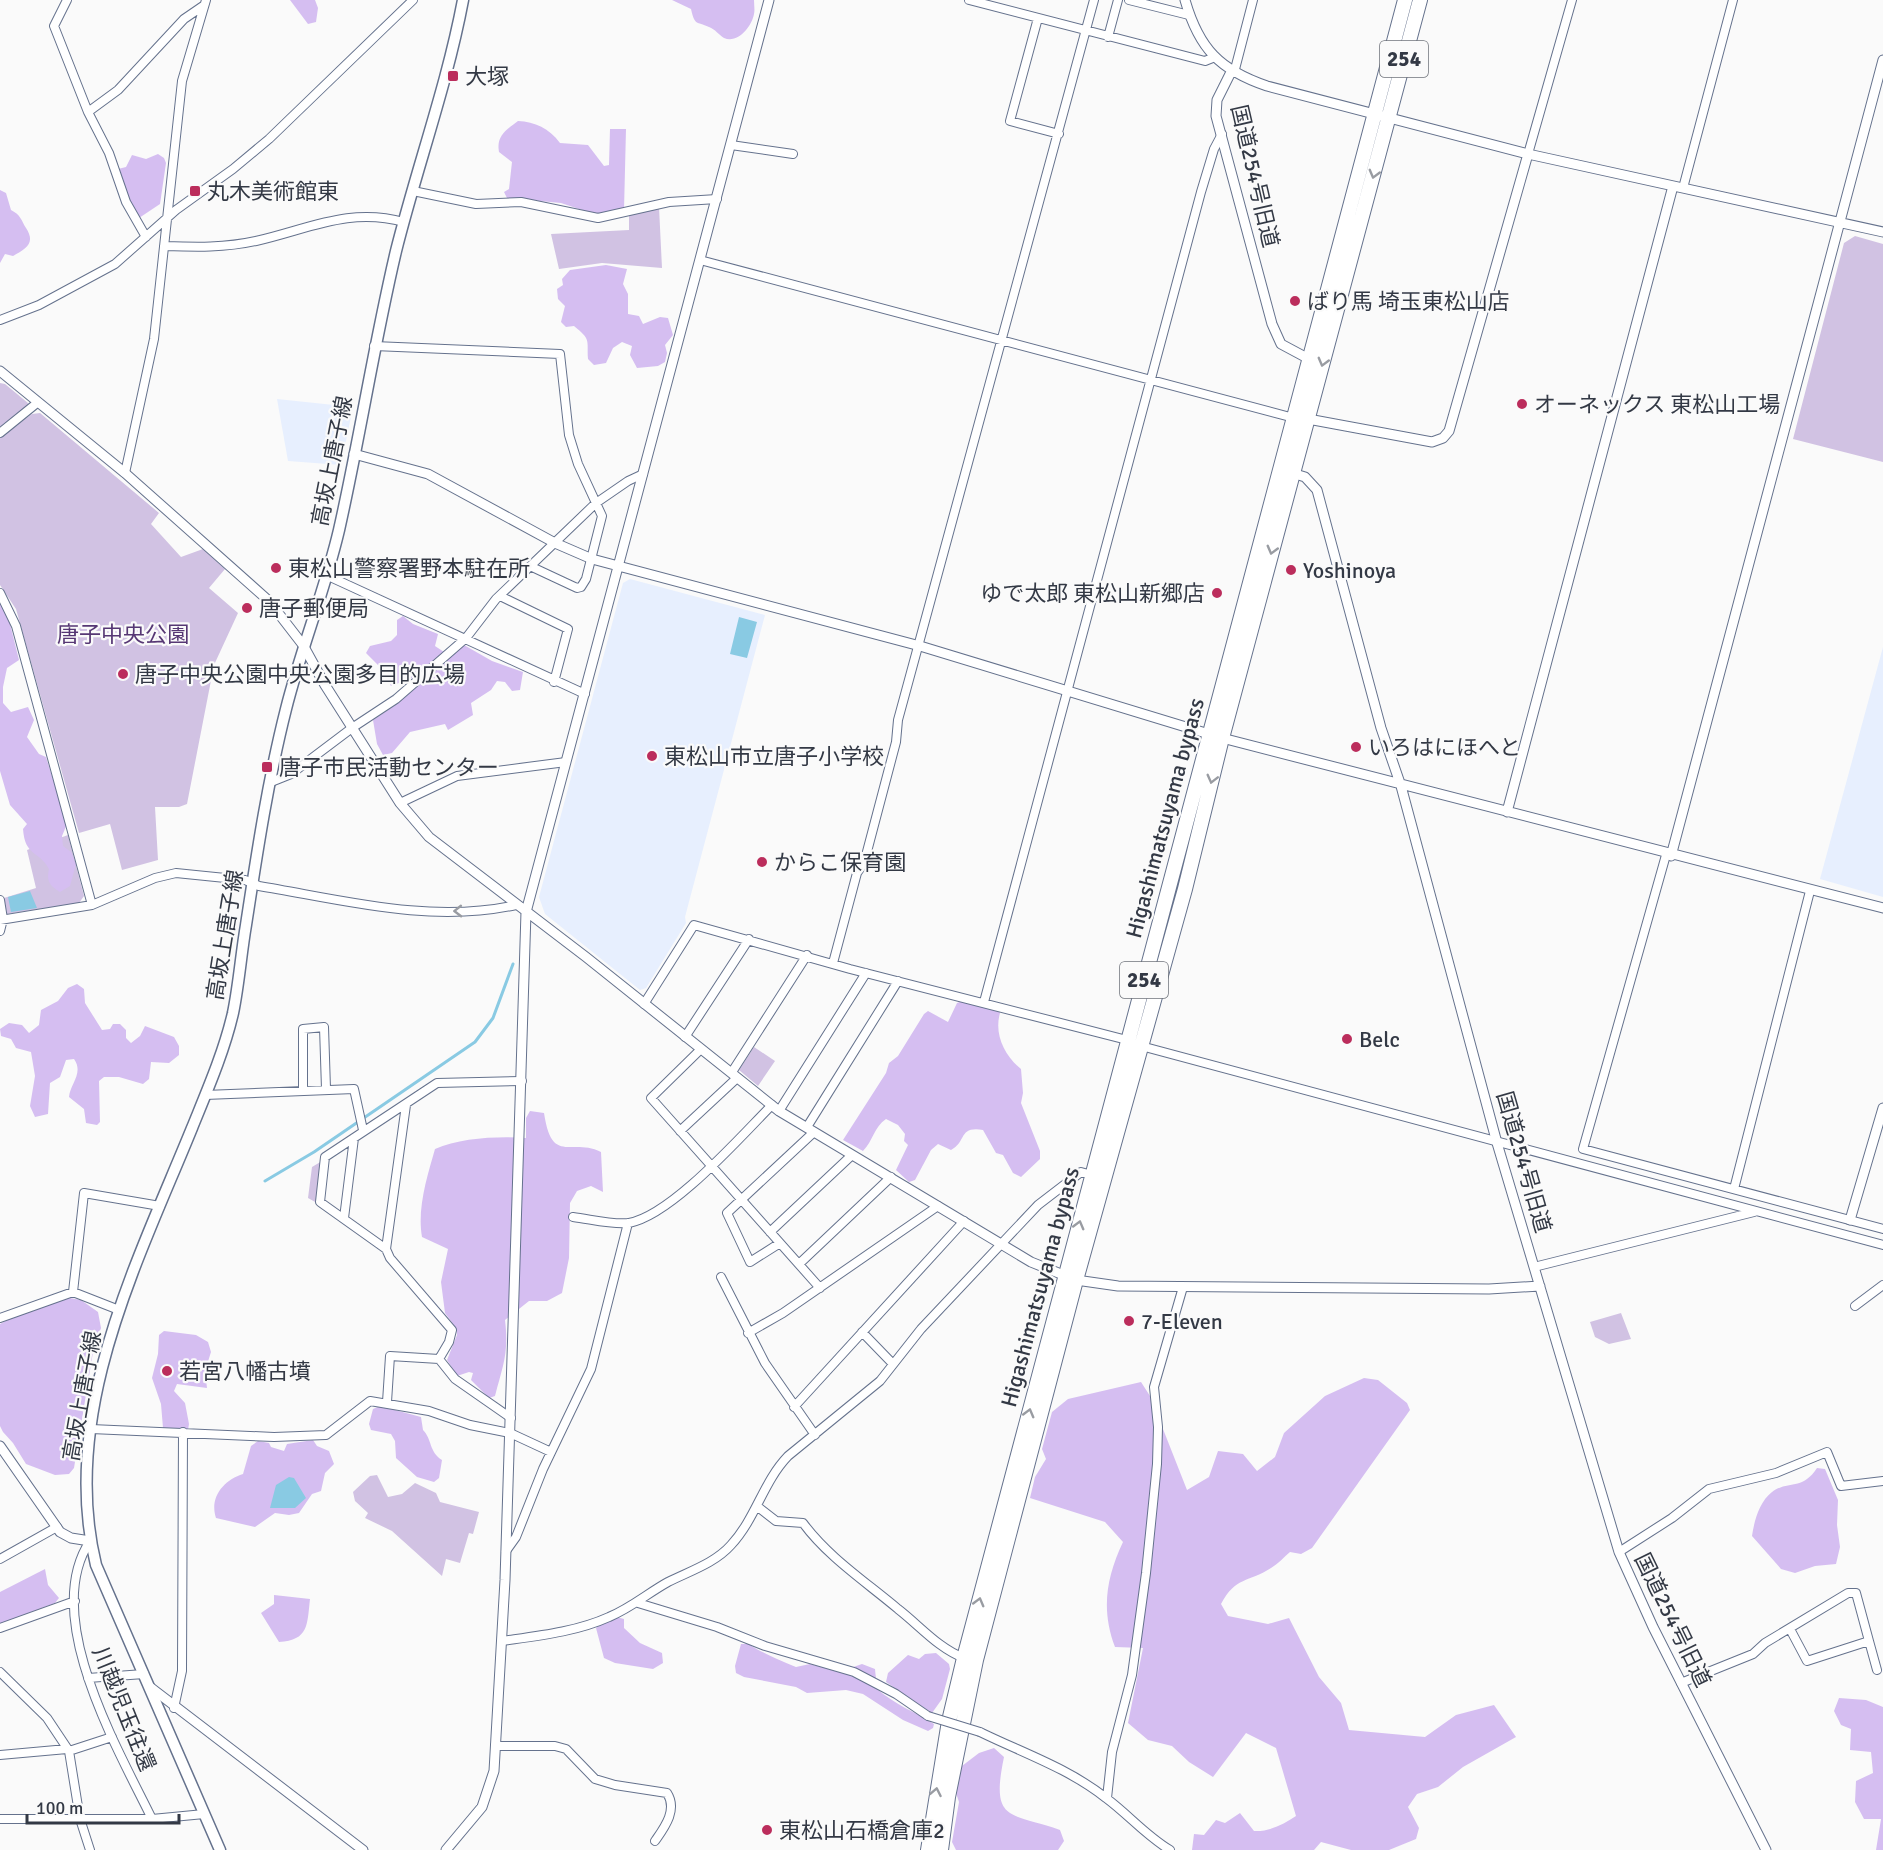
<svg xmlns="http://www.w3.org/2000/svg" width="1883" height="1850" font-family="Signika,'Noto Sans JP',sans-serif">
  <rect width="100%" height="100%" fill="#fafafa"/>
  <path fill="#e7effe" d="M277 399 353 407 341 465 288 461Z
    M630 579 765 615 685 917 686 923 646 988 640 990 545 914 539 897 623 583Z
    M1883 647V897L1820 879Z"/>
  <path fill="#d1c2e3" d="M659 207 662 268 602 263 559 269 551 234 629 230V215Z
    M1855 236 1883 244V462L1793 439 1844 243Z
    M0 383 5 384 28 403V407L0 428Z
    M40 413 159 513 151 524 181 557 203 549 225 569 209 588 238 613 214 665 187 804 179 807H155L158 860 122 870 110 824 79 833 16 609 0 585V437L32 414Z
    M68 835 84 896 79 903 7 914 4 898 36 888 27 850Z
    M754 1047 775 1061 758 1086 739 1070Z
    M322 1161 317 1203 308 1198 312 1167Z
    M1621 1313 1631 1339 1609 1344 1595 1337 1590 1322Z
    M377 1475 388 1497 402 1494 415 1483 436 1493 440 1502 479 1512 473 1534 469 1533 460 1563 446 1559 442 1576 392 1531 365 1518 368 1513 355 1501 353 1492 370 1476Z"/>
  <path fill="#d5bef1" d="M290 0H315L318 8 316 22 308 24Z
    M672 0H754C754 5 755 10 754 14 752 26 738 44 724 38 719 35 715 29 709 27 696 21 695 26 691 9Z
    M518 121C535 122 549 128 560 143L588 145 604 166 609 165 610 129H626L624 210 600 216 561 203 507 198 504 192 509 189 512 162 499 152C496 136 506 130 518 121Z
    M158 154 164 158 166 163 160 204 139 218 128 203 118 169 126 167 132 155 146 159Z
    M0 190 6 193 11 210C21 215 21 220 26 228 36 243 26 249 13 256L5 254 0 263Z
    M606 265 627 269 623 284 628 294V314L639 316 643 324 660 317 668 318 673 335 665 345 667 353 665 362 658 366 637 368 630 355 632 346 622 342 613 348 606 363 594 365 588 359C587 339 591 340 574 326L566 327 561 322 565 306 558 299 557 289 563 285 562 279 570 270Z
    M0 597 4 600 19 660 7 668 3 687V703L11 712 28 707 34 720 27 737 39 754 46 757 67 824 62 836 63 846 71 852 76 864 70 886 60 892C50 886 46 881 49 869 39 850 25 857 23 829L27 824 10 805 0 771Z
    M403 616 413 624 438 634 435 646 450 656 464 645 492 661 523 672 520 690 512 691 505 682 497 681 491 690 471 703 473 715 448 730 445 724 410 732 392 753 383 755 377 744 373 720 394 706 429 677 423 667 412 678 391 686 380 667 366 653 370 646 391 641 397 635V620Z
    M77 984 84 989 85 1003 102 1030 110 1029 113 1024H120L126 1030V1038L131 1043 140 1036 145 1026 174 1037 179 1046V1055L169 1063 151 1062 149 1079 143 1084 119 1077H104L99 1081 100 1122 97 1125 86 1123 84 1109 69 1097C70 1084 84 1073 74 1059L66 1060 60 1077 50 1083 48 1114 35 1117 30 1106 35 1076 31 1052 16 1048 11 1039 1 1036 0 1029 9 1023 22 1025 29 1033 39 1025 41 1010 58 1001 68 988Z
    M962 1001 998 1010 1000 1013C994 1034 1004 1055 1021 1069L1023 1093 1021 1103 1040 1151V1159L1021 1177 1013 1173 1003 1155 996 1153 983 1130C958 1126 967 1142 951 1150L938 1144 931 1150 915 1180 909 1182 896 1170 908 1145 904 1141 905 1134 898 1125 886 1119C874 1127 873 1141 863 1151L843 1140 886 1073 889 1063 898 1056 924 1014 928 1011 948 1022 957 1003Z
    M530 1111 544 1113C552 1166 571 1137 601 1152L603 1192 591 1186 577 1191 570 1203 569 1258 562 1293 547 1301H529L505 1320C509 1353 503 1365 495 1396L489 1398 471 1380 473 1373 469 1372 457 1376 447 1360 457 1335 456 1328 445 1313 441 1282 448 1249 422 1237C417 1209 427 1177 435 1149 460 1138 498 1136 526 1138V1118Z
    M70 1298 81 1300 98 1312 101 1328 93 1352 74 1468 69 1474 55 1475 26 1464 13 1443 3 1432 0 1426V1324L17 1315Z
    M164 1331 196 1335 208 1342 211 1352 205 1371 207 1388 177 1384 174 1391 185 1403 189 1424 188 1430 163 1428 161 1404 152 1378 158 1354 159 1335Z
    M1364 1378 1378 1380 1407 1403 1410 1410 1312 1548 1301 1554 1290 1552C1284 1557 1278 1564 1271 1568 1248 1583 1236 1576 1221 1604L1228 1616 1268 1624 1289 1618 1319 1677 1341 1703 1349 1730 1425 1737 1456 1715 1494 1705 1516 1737 1463 1767 1438 1787 1417 1794 1408 1807 1419 1828 1416 1839 1389 1850H1351L1321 1842 1314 1850H1192L1194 1834 1204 1835 1216 1820 1225 1823 1240 1813 1254 1831C1269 1832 1284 1824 1296 1816L1276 1748 1246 1733 1213 1777 1189 1762 1172 1746 1148 1740 1128 1723 1143 1648 1115 1647C1101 1610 1106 1578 1123 1542L1105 1522 1030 1498 1035 1477 1046 1459 1042 1449 1052 1412 1068 1399 1141 1382 1150 1396 1187 1490 1209 1477 1218 1451 1243 1454 1257 1471 1275 1457 1284 1433 1325 1396Z
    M380 1406 421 1417 423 1430C432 1439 429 1452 442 1460L439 1478 434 1482 417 1477 396 1458 395 1441 391 1434 371 1430 369 1424 373 1409Z
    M313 1440 317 1446 329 1451 334 1464 325 1473 321 1491 312 1494 299 1513 289 1515 275 1513 255 1527 216 1518C209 1497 224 1480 243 1474L251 1446 258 1441 269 1443 271 1447 284 1451 287 1444Z
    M1817 1468 1825 1469 1838 1500 1837 1525 1840 1547 1836 1564 1815 1566 1795 1573 1781 1569 1752 1536C1754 1522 1759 1502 1772 1492 1788 1480 1802 1491 1817 1468Z
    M45 1569 48 1585 59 1598 55 1603 0 1624V1592Z
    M274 1595 310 1599C307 1625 309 1640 279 1642L261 1613 274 1604Z
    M609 1615 624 1619V1628L640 1643 662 1653 663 1663 653 1669 615 1663 604 1658 596 1628Z
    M741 1644H749C754 1649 785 1663 796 1667L810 1664 839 1672 862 1664 875 1669 877 1689C894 1704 915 1712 934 1724L933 1728 928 1731 903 1720 863 1694 846 1690 807 1693 796 1687 744 1677 736 1673 735 1666Z
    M936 1653 949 1664 950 1669 942 1699 932 1713 886 1682 888 1673 908 1655 919 1659 925 1654Z
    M1839 1698 1866 1700 1883 1707V1850H1876L1881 1819H1864L1855 1802 1856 1781 1873 1773 1871 1752 1850 1750 1851 1729 1841 1725 1834 1711Z
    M994 1748 1004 1757C990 1824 1011 1812 1060 1830L1064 1841 1058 1850H956L952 1842 959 1802 954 1787 958 1769 979 1753Z"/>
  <path fill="#89cae3" d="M739 617 757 622 747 658 730 654Z
    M30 891 37 908 11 912 8 897Z
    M289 1477 294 1478 306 1498 295 1508H270L276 1485Z"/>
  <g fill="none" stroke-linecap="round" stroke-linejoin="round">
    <path stroke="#89cae3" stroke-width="3" d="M265 1181 314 1152 475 1042 493 1018 513 964"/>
    <defs>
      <path id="minor" d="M67 0 54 26 88 112
        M969 0 1205 61 1215 57
        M1129 0 1189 15
        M1038 18 1010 121 1059 134
        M1108 37 1118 0
        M1234 73 1253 0
        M731 145 793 154
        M1528 154 1572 0
        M1683 188 1733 0
        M413 191 476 204 521 202 598 218 669 202 717 199
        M146 237 126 202 109 153 88 112 118 90 184 19 203 6
        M164 246C195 247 225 248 256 241 309 229 349 207 404 222
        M700 260 1294 418
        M0 320 39 305 115 264 176 210 233 169 269 139 413 0
        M374 346 560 354 569 435 578 464 602 516 586 579 581 587 577 588 532 567
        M0 433 37 403
        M125 473 154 339 182 81 206 0
        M326 575 585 694
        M0 593 16 626 92 905
        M500 596 568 629 554 682
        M271 782 291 774 352 728 396 699 466 638 496 599 596 503 628 481 643 474
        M400 803 457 776 566 762
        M1666 855 1583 1149 1883 1229
        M0 900 3 919 0 931
        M0 920 92 905 155 878 176 873 245 880 259 886C343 900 431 924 516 905
        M833 963 857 873 864 863 896 742 898 720 1094 0
        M984 1002 1201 192 1214 149 1222 134
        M644 1004 694 925 850 969 1127 1040
        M685 1037 749 939
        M1141 1046 1883 1245
        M700 1050 651 1098 820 1288
        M732 1072 807 955
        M303 1090V1029L324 1027 326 1089
        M205 1095 354 1089 363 1130
        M406 1105 386 1249 320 1202 325 1157 437 1083 522 1081
        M779 1111 866 973
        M807 1127 898 981
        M680 1131 737 1078
        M1734 1189 1810 891
        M573 1217C590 1219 612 1225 629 1223 672 1215 740 1137 772 1105
        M344 1218 354 1138
        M770 1232 852 1155
        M780 1243 750 1262 727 1213 814 1132
        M386 1249 390 1258 452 1330 449 1342 439 1359
        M799 1264 891 1177
        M1534 1267 1754 1212
        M721 1277 765 1363 815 1435
        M73 1292 84 1193 160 1206
        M1855 1306 1883 1285
        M0 1318 73 1292 119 1310
        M862 1332 893 1364
        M748 1333 783 1313 938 1206
        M387 1402 390 1356 439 1359 455 1379 511 1418
        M794 1407 964 1221
        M91 1429 274 1437 326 1435 370 1401 429 1411 470 1425 510 1433 551 1452
        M758 1507 776 1521 803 1523C828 1557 866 1582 898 1609 920 1626 938 1648 964 1658
        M90 1541C40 1616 118 1749 152 1819
        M506 1551 516 1537 543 1469 591 1369 628 1223
        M1619 1552 1672 1518 1709 1489 1776 1473 1827 1452 1841 1486 1883 1481
        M0 1559 57 1527
        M638 1603 717 1627 765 1646 854 1672 896 1694 928 1716
        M0 1628 75 1601
        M502 1641C537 1636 576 1632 609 1617 631 1608 648 1593 668 1582 690 1571 715 1563 731 1545 756 1518 763 1482 788 1456L880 1381 921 1329 1038 1205 1081 1172 1092 1175
        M1869 1641 1877 1670
        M0 1672 47 1718 69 1751 80 1819 90 1850
        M88 1678 144 1674
        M1681 1683 1753 1654 1765 1643 1848 1593H1856L1869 1641 1807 1661 1790 1629
        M174 1708 182 1671 183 1432
        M980 1732C1023 1753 1068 1768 1106 1798 1129 1815 1145 1835 1170 1850
        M495 1746H555L566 1749 595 1779 615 1785 667 1793C678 1810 664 1828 655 1841
        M69 1751 112 1737
        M0 1755 67 1749
        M1107 1798 1112 1752 1132 1675 1146 1573 1157 1464 1158 1427 1154 1387 1183 1287
        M0 1819H152L204 1814"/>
      <path id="tertiary" d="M1185 0C1199 49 1220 70 1267 86L1528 154 1883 232
        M1231 72 1217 100 1216 116 1272 324 1281 344 1309 359
        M0 371 125 473 269 601 303 645 325 685 400 803 429 837 586 957 779 1111 1031 1262 1076 1280 1118 1286 1489 1289 1540 1286
        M1308 419 1432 442 1443 438 1449 431 1528 154
        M354 454 428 474 555 543 592 559 920 646 1222 738 1883 908
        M1292 473 1305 477 1317 490 1381 728 1401 786 1497 1143 1619 1552 1653 1627 1766 1850
        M1507 812 1673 186
        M1671 856 1883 60
        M1850 1220 1883 1108
        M0 1446 60 1532 71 1538 90 1541
        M150 1687 363 1850
        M446 1850 482 1807 494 1771 505 1580 526 912 769 0"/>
      <path id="secondary" d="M220 1850 96 1565C59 1414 137 1263 192 1128 207 1091 224 1052 233 1013 239 984 241 954 246 925 257 853 268 780 286 709 301 649 325 590 339 530 360 437 374 344 396 251 417 167 447 85 463 0"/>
      <path id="trunk" d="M928 1850 949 1721 964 1658 1405 0
        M941 1850 948 1797 976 1660 1076 1280 1185 889 1222 738 1420 0"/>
    </defs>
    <use href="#minor" stroke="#65728d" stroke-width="10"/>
    <use href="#tertiary" stroke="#65728d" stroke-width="11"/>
    <use href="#secondary" stroke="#65728d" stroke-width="13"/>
    <use href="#trunk" stroke="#65728d" stroke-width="16"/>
    <use href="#minor" stroke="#fff" stroke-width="8"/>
    <use href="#tertiary" stroke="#fff" stroke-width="9"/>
    <use href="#secondary" stroke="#fff" stroke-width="10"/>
    <use href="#trunk" stroke="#fff" stroke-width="14"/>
    <defs>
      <path id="minor-bridge" d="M928 1716 980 1732"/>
    </defs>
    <use href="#minor-bridge" stroke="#65728d" stroke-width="10" stroke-linecap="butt"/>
    <use href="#minor-bridge" stroke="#fff" stroke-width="8"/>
  </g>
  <defs><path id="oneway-chevron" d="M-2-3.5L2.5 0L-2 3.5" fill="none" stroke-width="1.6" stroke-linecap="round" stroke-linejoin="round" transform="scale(1.5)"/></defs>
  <g stroke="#999ca2">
    <use href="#oneway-chevron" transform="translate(1374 174) rotate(105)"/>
    <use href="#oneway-chevron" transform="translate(1323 362) rotate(105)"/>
    <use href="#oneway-chevron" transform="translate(1272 550) rotate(105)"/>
    <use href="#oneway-chevron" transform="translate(1212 779) rotate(104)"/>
    <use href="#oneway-chevron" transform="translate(458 911) rotate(179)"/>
    <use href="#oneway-chevron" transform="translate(1079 1225) rotate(-75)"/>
    <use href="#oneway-chevron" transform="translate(1029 1413) rotate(-75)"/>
    <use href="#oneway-chevron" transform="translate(979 1602) rotate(-75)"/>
    <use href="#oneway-chevron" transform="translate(936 1792) rotate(-79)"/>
  </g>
  <g fill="#bb2d5c" stroke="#fafafa" stroke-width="2">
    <rect x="447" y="70" width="12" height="12" rx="3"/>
    <rect x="189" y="185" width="12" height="12" rx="3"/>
    <circle cx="1295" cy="301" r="6"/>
    <circle cx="1522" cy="404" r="6"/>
    <circle cx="276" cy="568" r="6"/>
    <circle cx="1291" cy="570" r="6"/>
    <circle cx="1217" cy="593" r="6"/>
    <circle cx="247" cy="608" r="6"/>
    <circle cx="123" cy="674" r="6"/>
    <circle cx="1356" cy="747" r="6"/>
    <circle cx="652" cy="756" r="6"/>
    <rect x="261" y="761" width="12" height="12" rx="3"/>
    <circle cx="762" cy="862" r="6"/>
    <circle cx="1347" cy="1039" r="6"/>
    <circle cx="1129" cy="1321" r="6"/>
    <circle cx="167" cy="1371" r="6"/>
    <circle cx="767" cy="1830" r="6"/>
  </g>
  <g text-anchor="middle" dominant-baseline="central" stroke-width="4.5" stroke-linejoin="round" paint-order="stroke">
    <g fill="#fafafa" stroke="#6f737b" stroke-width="1.5">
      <rect x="1380" y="41" width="48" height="36" rx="4.5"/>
      <rect x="1120" y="962" width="48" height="36" rx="4.5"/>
    </g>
    <g font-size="21" font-weight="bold" fill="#333945">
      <text x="1404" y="59">254</text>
      <text x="1144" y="980">254</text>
    </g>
    <g font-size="22" fill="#333945" stroke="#fafafa" text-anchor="start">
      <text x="465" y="76">大塚</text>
      <text x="207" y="191">丸木美術館東</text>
      <text x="1307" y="301">ばり馬 埼玉東松山店</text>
      <text x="1534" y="404">オーネックス 東松山工場</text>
      <text x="288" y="568">東松山警察署野本駐在所</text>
      <text x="1303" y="570">Yoshinoya</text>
      <text x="1205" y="593" text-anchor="end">ゆで太郎 東松山新郷店</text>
      <text x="259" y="608">唐子郵便局</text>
      <text x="135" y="674">唐子中央公園中央公園多目的広場</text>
      <text x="1368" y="747">いろはにほへと</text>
      <text x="664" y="756">東松山市立唐子小学校</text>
      <text x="279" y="767">唐子市民活動センター</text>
      <text x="774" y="862">からこ保育園</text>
      <text x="1359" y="1039">Belc</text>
      <text x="1141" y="1321">7-Eleven</text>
      <text x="179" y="1371">若宮八幡古墳</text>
      <text x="779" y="1830">東松山石橋倉庫2</text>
    </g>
    <g font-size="22" fill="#333945" stroke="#fafafa">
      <text transform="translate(1255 176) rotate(77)">国道254号旧道</text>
      <text transform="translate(332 461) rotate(-79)">高坂上唐子線</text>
      <text transform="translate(1165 818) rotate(-75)">Higashimatsuyama bypass</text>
      <text transform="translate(225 935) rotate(-81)">高坂上唐子線</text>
      <text transform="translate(1524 1162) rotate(74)">国道254号旧道</text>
      <text transform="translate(1040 1287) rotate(-75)">Higashimatsuyama bypass</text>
      <text transform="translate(82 1396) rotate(-80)">高坂上唐子線</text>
      <text transform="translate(1673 1620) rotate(64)">国道254号旧道</text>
      <text transform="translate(124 1709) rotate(68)">川越児玉往還</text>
    </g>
    <g font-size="22" fill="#563774" stroke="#fafafa">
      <text x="123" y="634">唐子中央公園</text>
    </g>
  </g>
  <path d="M27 1814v9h152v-9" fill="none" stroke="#333945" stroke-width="3"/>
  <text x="36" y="1814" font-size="18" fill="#333945" stroke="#fafafa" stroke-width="4.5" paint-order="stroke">100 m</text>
</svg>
